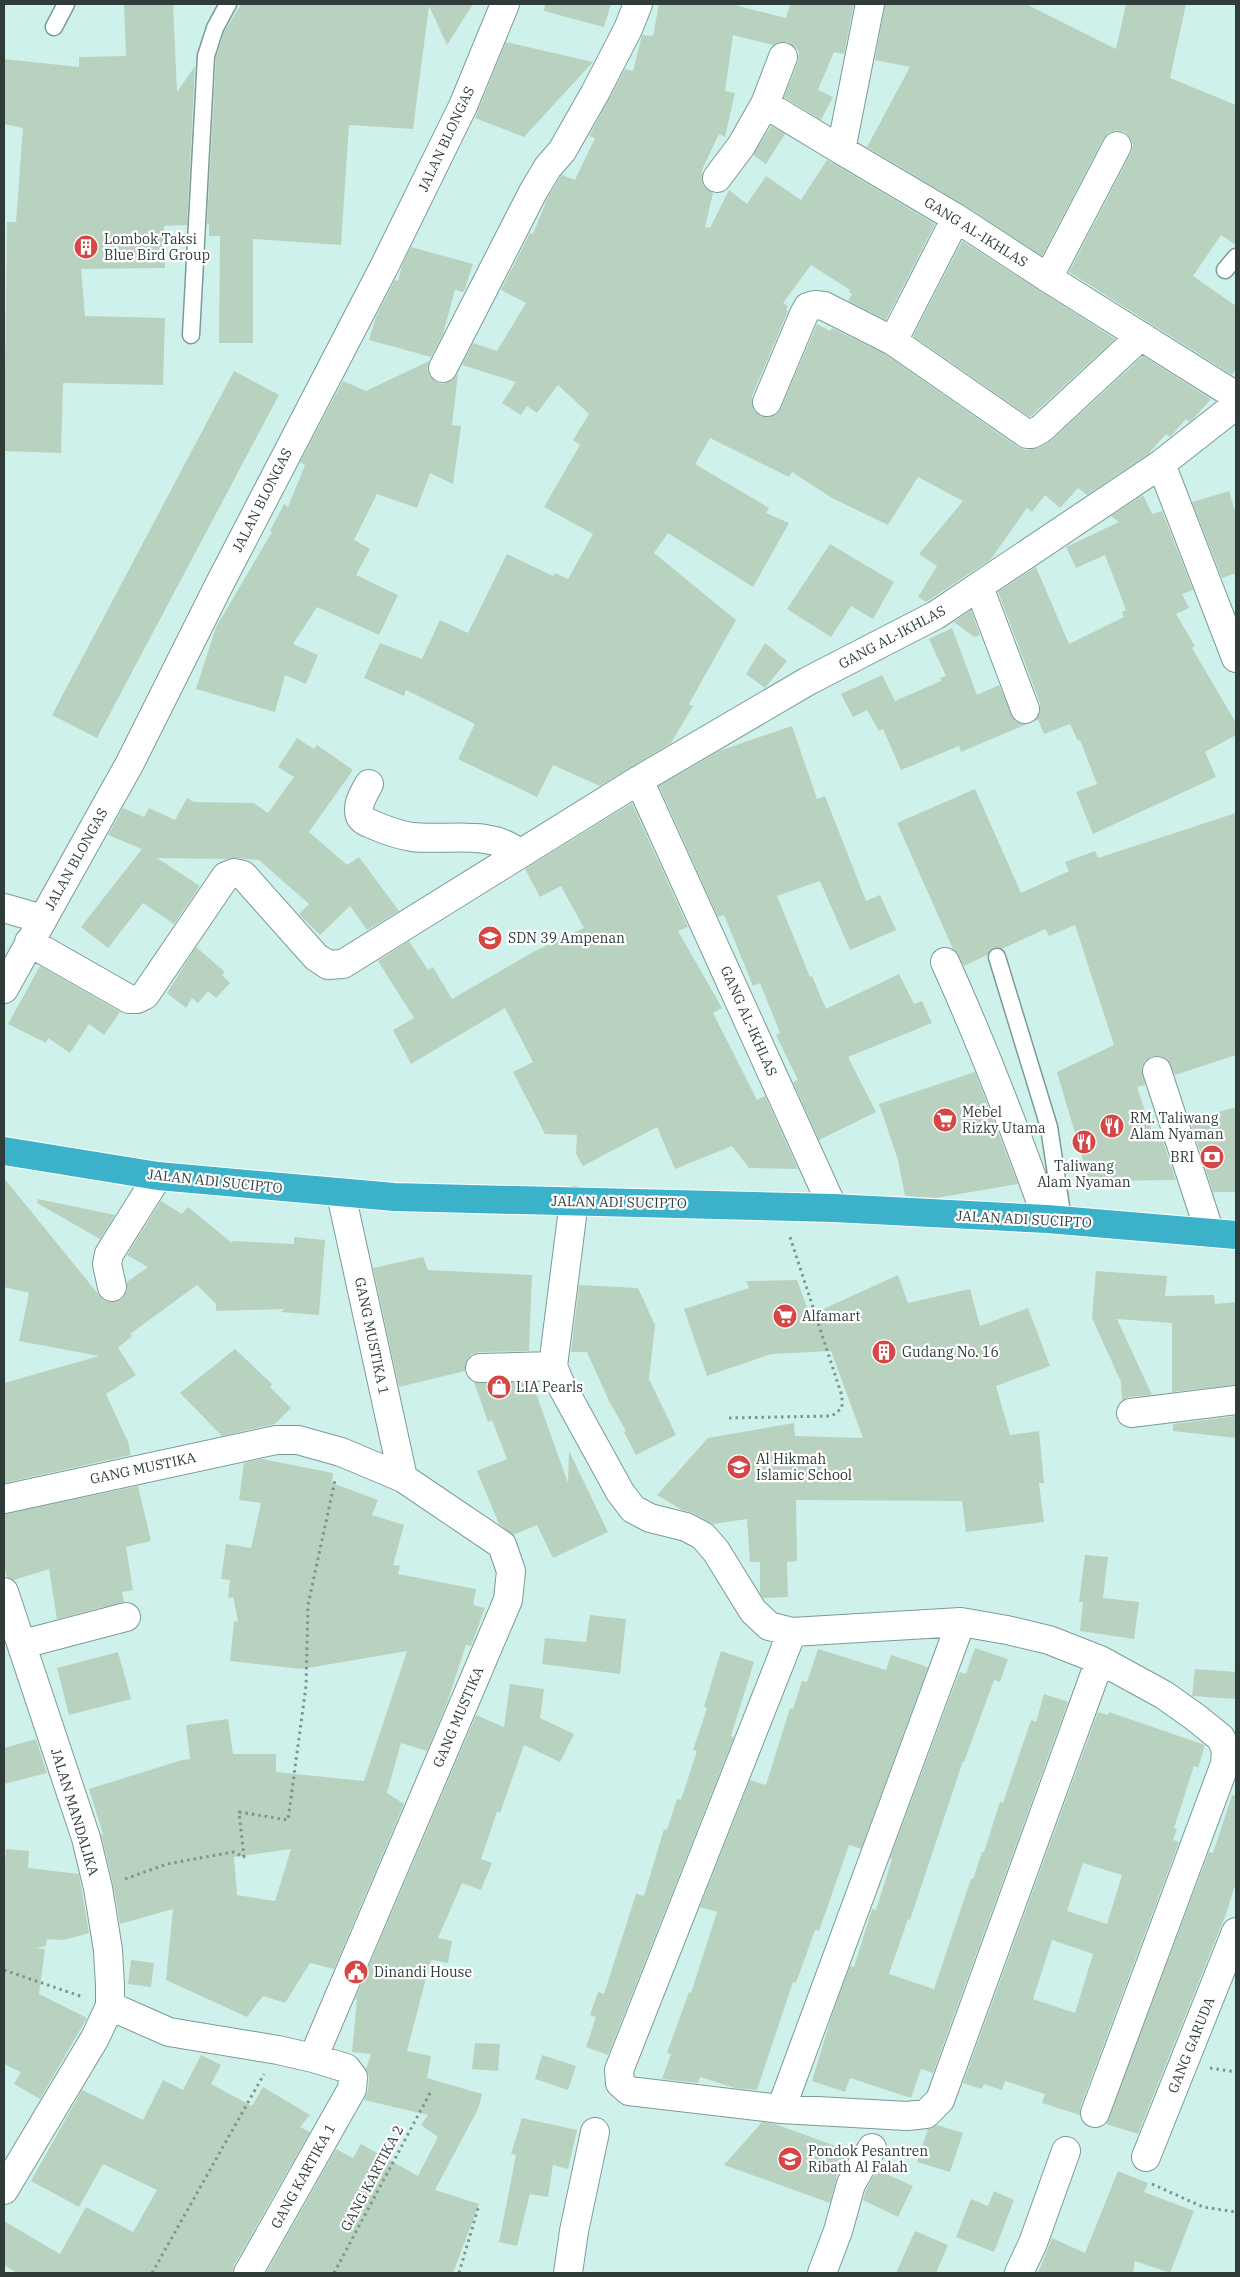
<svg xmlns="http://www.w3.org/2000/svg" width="1240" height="2277" font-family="'IBM Plex Serif',serif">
  <rect width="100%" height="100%" fill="#cff1ec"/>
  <path fill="#b9d2c0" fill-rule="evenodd" d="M124 4H173L177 92 195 66 187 225 164 226 165 268 81 269 85 316 165 318 163 385 63 383 61 453 4 451 7 222H16L23 128 4 124V59L79 67V57L126 56Z
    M241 4H473L447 45 429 6 413 129 349 125 341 245 253 239V343H219L220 236H209V224H207L216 58 224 32Z
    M545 4H611L604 27 544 11Z
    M659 4H731L786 18 790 4H854L844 54 834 52 818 90 833 97 821 120 784 97 798 62 799 52 795 47 788 42H780L773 45 733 35 725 91 735 93 725 137 719 134 702 170 703 185 713 193 705 227 710 228 729 190 747 204 766 176 801 200 827 160 935 224 886 320 848 301 852 294 849 292 850 290 811 265 783 303 788 306 786 310 788 311 752 396V403L754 411 761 416 769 417 777 414 781 408 817 324 830 331 832 328 885 354 1018 447 1026 450 1039 448 1051 441 1143 356 1211 399 1194 418 1189 422 1186 419 1170 437 1166 434 1148 454 1087 495 1078 488 1060 508 1045 495 1032 512 1027 508 991 559 926 602 918 597 937 566 919 554 963 501 918 477 888 525 832 498 792 472 789 477 710 438 695 464 769 508 766 513 789 523 753 587 668 533 654 553 736 620 689 704 693 706 671 743 600 786 553 765 537 797 458 759 475 724 406 690 404 696 364 678 380 643 422 659 440 620 468 633 507 554 553 576 555 573 568 579 593 534 544 507 580 445 573 440 589 414 558 385 537 413 527 406 521 415 502 403 516 382 462 365 473 343 497 351 526 303 501 290 530 233 533 234 547 199 561 176 562 175 575 180 595 138 589 136 625 69 633 71 642 35 653 36Z
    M885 4H1026L1116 49 1126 4H1186L1170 78 1236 105V245L1221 235 1193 276 1236 306V369L1232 375 1069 272 1131 153 1133 145 1130 138 1125 132 1116 130 1108 133 1103 139 1042 256 964 205 867 147 910 67 875 60Z
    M506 42 593 62 524 137 475 118Z
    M771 126 785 134 766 164 753 155Z
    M962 241 1115 339 1030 417 913 336Z
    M411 247 473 264 464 292 455 290 443 334 431 357 369 340 376 317 395 280 398 281 402 265Z
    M429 361 427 368 430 376 436 382 443 384 451 381 458 374 452 425 461 426 453 484 430 473 417 508 377 494 354 540 370 549 356 575 398 595 379 635 317 607 293 644 318 655 306 684 285 675 275 712 196 689 216 627 272 532 270 531 284 504 288 507 305 465 300 462 343 381 366 391Z
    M234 371 279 395 97 738 52 715Z
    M1229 491 1236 514V573L1222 578 1192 502Z
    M1143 495 1152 514 1162 511 1193 590 1182 594 1189 608 1176 614 1195 646 1192 648 1236 723V735L1205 752 1216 777 1093 834 1076 792 1097 784 1080 740 1078 741 1070 724 1044 734 1038 720 1034 721 1040 712V703L998 592 1036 567 1069 644 1124 617 1122 612 1126 610 1105 555 1076 568 1066 547 1119 522 1111 516Z
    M830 544 894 582 873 619 851 606 831 637 787 609Z
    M971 610 980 635 974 637 954 622Z
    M952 628 977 695 999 685 1015 721 1022 724H1027L961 752 959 746 901 770 883 729 879 731 867 710 853 717 841 694 882 675 895 701 941 681 940 678 946 676 929 639Z
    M765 643 787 661 765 688 746 674Z
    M792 726 817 799 825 796 866 901 880 895 896 930 850 950 820 881 777 896 810 977 812 976 826 1009 899 974 914 1004 922 1001 932 1023 848 1057 876 1112 819 1140 793 1082 798 1080 776 1035 780 1033 760 983 753 986 724 915 718 917 659 786 719 751Z
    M297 738 314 749 317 745 353 770 309 832 347 865 359 857 399 911 367 930 350 906 320 935 299 914 309 904 259 860 237 858 226 859 157 858 200 886 174 924 143 903 108 948 81 927 142 849 108 835 123 808 144 817 149 808 175 820 187 798 194 802 254 803 268 813 294 777 278 767Z
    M975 789 1021 893 1069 871 1065 862 1095 851 1098 858 1236 813V1055L1175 1075 1167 1059 1160 1056H1152L1145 1061 1142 1067 1145 1085 1137 1087 1152 1131 1159 1129 1176 1180 1089 1181 1057 1072 1114 1045 1075 925 1049 936 1045 929 1002 949 994 948 987 955 964 966 953 949 897 823Z
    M632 803 688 927 678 931 722 1008 713 1013 757 1100 765 1096 798 1169 749 1168 732 1146 675 1169 657 1127 583 1166 576 1154 577 1135 545 1134 513 1072 533 1062 505 1008 411 1064 393 1030 414 1018 378 961 409 941 428 970 433 967 452 999 535 951 584 928 561 886 540 897 525 869Z
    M196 947 225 972 222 975 230 983 216 998 208 991 198 1003 192 998 186 1008 167 993Z
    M40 966 120 1012 104 1035 89 1024 70 1053 48 1038 46 1043 8 1024Z
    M975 1072 1018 1184 936 1198 905 1196 898 1160 879 1104Z
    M1236 1107V1192H1213L1190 1120Z
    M4 1178 103 1300 115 1302 122 1299 127 1291V1282L148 1267 127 1255 161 1201 182 1214 188 1207 232 1243V1241L294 1244V1237L325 1240 319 1315 281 1312 284 1309 216 1311V1304L197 1285 130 1334 132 1336 118 1348 136 1375 106 1394 128 1442 131 1455 4 1483V1383L99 1356 19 1341 29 1293 4 1287Z
    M38 1199 115 1215 100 1239 37 1203Z
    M423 1257 428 1270 532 1275 529 1351 479 1352 472 1354 467 1360 465 1371 399 1387 373 1268Z
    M1096 1271 1167 1276 1165 1296 1214 1295 1215 1304 1236 1302V1385L1172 1392V1323L1117 1319 1152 1395 1129 1397 1122 1401 1121 1382 1092 1318Z
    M898 1275 908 1303 970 1289 980 1326 1028 1308 1050 1366 996 1386 1010 1435 1039 1431 1044 1483H1039L1044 1522 966 1532 962 1501 796 1500 797 1561 787 1562 788 1597 763 1598 760 1593V1562H750L747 1519 713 1524 693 1513 682 1510 657 1495 708 1438 794 1423 795 1436 863 1438 831 1351 771 1354 707 1376 684 1309 749 1288 746 1281 797 1280 810 1315Z
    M579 1285 638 1288 655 1325 649 1379 676 1435 636 1455 624 1432 626 1431 609 1401 587 1352H571Z
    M235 1349 272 1384 270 1387 291 1408 275 1424 222 1436 180 1393Z
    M474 1382H532L568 1483 569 1451 608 1532 553 1558 537 1525 513 1535 499 1524 477 1471 507 1459 492 1420 488 1422Z
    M1236 1416V1438L1173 1431V1424Z
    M262 1459 333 1473 332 1483 378 1500 372 1515 404 1525 393 1565 400 1566 398 1574 476 1589 473 1605 485 1608 471 1646 466 1645 447 1703 427 1751 401 1743 387 1793 404 1804 334 1969 310 1963 285 2003 263 1996 247 2017 166 1980 173 1909 120 1924 113 1884 101 1834H103L89 1789 182 1760 190 1759 186 1725 228 1719 233 1754H276V1772L364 1781 407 1651 302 1669 230 1661 234 1622 238 1621 233 1597 228 1598 230 1580 221 1579 226 1544 251 1548 261 1503 239 1500 244 1463ZM291 1849 275 1901 237 1895 234 1857Z
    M138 1486 151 1541 126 1547 133 1590 122 1592 124 1602 57 1619 49 1569 14 1580 7 1577 4 1566V1514Z
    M1085 1555 1108 1557 1103 1598 1139 1602 1134 1639 1080 1631 1083 1602H1079Z
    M590 1615 626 1619 620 1674 542 1664 545 1638 586 1642Z
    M975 1648 1008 1659 1000 1682 994 1680 964 1762 963 1761 910 1920 908 1919 889 1974 934 1989 971 1879H973L982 1852H984L1000 1802 1003 1803 1031 1720 1036 1722 1044 1694 1068 1702 933 2073 921 2069 911 2098 850 2078 845 2092 812 2081 831 2018 850 1966 854 1967 872 1909 876 1910 892 1859 890 1858 958 1676 960 1672 966 1674Z
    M818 1649 886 1670 891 1655 928 1667 861 1849 849 1845 819 1931 815 1930 796 1983 793 1982 757 2090 735 2088 700 2077 698 2083 662 2079 671 2054 667 2053 689 1992 691 1993 717 1912 700 1907 750 1780 766 1785 790 1708 793 1709 802 1681 807 1682Z
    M721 1651 754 1662 731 1736 734 1737 608 2055 586 2047 596 2017 590 2015 598 1992 604 1994 636 1894 644 1896 664 1829 667 1830 677 1799 681 1800 697 1751 693 1750 707 1708 704 1707Z
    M118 1652 131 1699 69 1715 57 1668Z
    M1195 1669 1236 1672V1699L1192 1696Z
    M510 1684 544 1689 540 1718 574 1734 560 1762 524 1745 500 1813 497 1812 481 1859 492 1863 481 1890 462 1883 438 1938 452 1941 448 1963 431 1960 407 2051 431 2056 427 2078 482 2094 478 2109 435 2190 479 2204 453 2273H266L336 2149 353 2158 361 2144 418 2176 438 2137 421 2125 428 2115 364 2100 368 2091 369 2078 366 2069 371 2054 352 2052 357 2000 355 1999 476 1715 504 1727Z
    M1098 1712 1108 1715 1109 1712 1205 1745 1198 1768 1194 1766 1174 1828 1177 1829 1173 1840 1179 1842 1080 2108V2115L1042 2103 1045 2094 1005 2081 1002 2090 984 2084 982 2089 963 2083ZM1083 1863 1122 1875 1107 1924 1067 1911ZM1052 1940 1093 1954 1075 2013 1033 1999Z
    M36 1739 47 1773 4 1784V1748Z
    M1232 1795 1236 1796V1882L1226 1914 1138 2134 1106 2124 1209 1852 1213 1853Z
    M6 1849 29 1851 28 1868 79 1874 89 1933 64 1940 47 1939 46 1946 36 1948 45 1949 39 1994 87 2018 40 2099 14 2084 21 2072 4 2064V1875Z
    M131 1960 154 1963 151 1987 128 1984Z
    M475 2043 500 2044 498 2071 472 2069Z
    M201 2055 221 2065 211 2084 252 2106 263 2087 310 2115 300 2127 310 2132 234 2265 232 2273H17L4 2265V2221L60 2254 86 2207 133 2232 157 2190 103 2164 79 2207 31 2181 82 2090 143 2120 163 2080 183 2090Z
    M542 2055 576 2066 568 2090 535 2079Z
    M522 2118 577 2130 568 2169 553 2165 548 2197 530 2194 517 2246 499 2242 516 2155 511 2154Z
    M762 2122 775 2124 852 2152 837 2176 830 2203 724 2165Z
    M937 2125 963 2133 950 2172 917 2162 928 2129Z
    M877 2170 913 2186 898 2217 863 2200 866 2190Z
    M1118 2171 1148 2183 1144 2192 1194 2211 1170 2273 1135 2261 1133 2273H1038L1052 2238 1085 2253Z
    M994 2191 1014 2200 994 2252 956 2237 971 2199 988 2206Z
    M915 2231 948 2245 936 2273H896Z"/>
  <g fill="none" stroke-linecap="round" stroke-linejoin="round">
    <defs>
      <path id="service" d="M54 27 66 4
        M1225 270 1236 257
        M191 335 206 56 215 28 228 4
        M997 957 1049 1127 1063 1220"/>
      <path id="minor" d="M870 4 841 150 956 218 1048 278 1236 396
        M765 104 841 150
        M717 178 741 146 765 104 783 57
        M1048 278 1117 146
        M893 341 956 218
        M443 368 533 192 548 167 562 151 595 93 628 29 638 4
        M767 402 804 314 808 307 815 305 824 306 893 341 1027 434H1032L1041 429 1141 336
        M1161 464 1236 658
        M979 587 1025 709
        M639 780 833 1208
        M369 784C364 793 356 805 360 816 363 822 370 823 376 826 388 831 399 835 412 837 448 841 489 829 519 853
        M4 908 42 919
        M29 942 129 999H137L145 995 226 876 234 873 243 875 316 957 328 965 343 964 639 780 808 681 936 615 1161 464 1236 405
        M945 962C983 1046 1016 1132 1047 1219
        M4 989 130 763 219 585 384 267 463 106 505 4
        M1157 1071 1210 1233
        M341 1194 403 1478
        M574 1201 553 1366 559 1381 620 1492 633 1509 650 1518 686 1527 703 1536 716 1551 753 1611 769 1626 792 1632 961 1622 1007 1630 1049 1640 1100 1660 1164 1695 1195 1717 1221 1738 1226 1750 1225 1764 1095 2113
        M112 1287 107 1264 109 1254 158 1176
        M480 1368 553 1366
        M1131 1413 1236 1400
        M4 1499 276 1440H298L341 1452 403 1478 502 1545 511 1571 508 1600 313 2058
        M4 1592 86 1838 98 1888 108 1950 110 1986V2006L95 2038 4 2190
        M792 1632 619 2070 620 2083 629 2091 781 2109 907 2116 926 2114 940 2100 1100 1660
        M23 1644 126 1617
        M110 2006 169 2032 278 2050 313 2058 346 2068 353 2077 352 2089 248 2273
        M781 2109 961 1622
        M1146 2157 1236 1932
        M568 2273 574 2231 595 2132
        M822 2273 838 2231 851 2184 872 2148
        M1019 2273 1033 2243 1066 2151"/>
      <path id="trunk" d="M4 1151 158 1176 394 1197 833 1208 1047 1219 1236 1235"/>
    </defs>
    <use href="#service" stroke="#7b9b97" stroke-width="19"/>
    <use href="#minor" stroke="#7b9b97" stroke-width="30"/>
    <use href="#trunk" stroke="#fff" stroke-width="30"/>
    <path stroke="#7d9490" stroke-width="3" stroke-dasharray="2.5 4" stroke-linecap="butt" d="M729 1418 832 1416 842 1408V1396L789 1234
      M125 1879 167 1864 233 1852 244 1857 239 1812 288 1820 306 1686 308 1605 335 1480
      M4 1970 83 1997
      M1210 2068 1236 2072
      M1152 2184 1203 2207 1236 2212
      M152 2273 264 2074
      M334 2273 430 2093
      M459 2273 479 2205"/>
    <use href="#service" stroke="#fff" stroke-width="16"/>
    <use href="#minor" stroke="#fff" stroke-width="28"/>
    <use href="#trunk" stroke="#3bb2ca" stroke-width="28"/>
  </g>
  <defs>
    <symbol id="building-disc" viewBox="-11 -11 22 22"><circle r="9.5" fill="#d54645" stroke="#fff"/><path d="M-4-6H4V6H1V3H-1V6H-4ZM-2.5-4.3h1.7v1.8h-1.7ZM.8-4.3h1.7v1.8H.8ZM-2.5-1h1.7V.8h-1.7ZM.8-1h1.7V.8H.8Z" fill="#fff"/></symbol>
    <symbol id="school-disc" viewBox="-11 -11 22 22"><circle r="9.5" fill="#d54645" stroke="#fff"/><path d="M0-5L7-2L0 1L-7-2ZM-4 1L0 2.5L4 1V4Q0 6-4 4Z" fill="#fff"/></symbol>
    <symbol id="supermarket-disc" viewBox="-11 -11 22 22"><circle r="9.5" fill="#d54645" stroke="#fff"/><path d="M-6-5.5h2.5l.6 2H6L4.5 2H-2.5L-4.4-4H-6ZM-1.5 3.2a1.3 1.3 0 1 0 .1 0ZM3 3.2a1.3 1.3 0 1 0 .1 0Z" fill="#fff"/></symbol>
    <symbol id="restaurant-disc" viewBox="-11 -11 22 22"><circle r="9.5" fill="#d54645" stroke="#fff"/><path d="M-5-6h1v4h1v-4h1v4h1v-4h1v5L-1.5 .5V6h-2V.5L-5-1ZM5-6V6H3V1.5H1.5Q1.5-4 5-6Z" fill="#fff"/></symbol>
    <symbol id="bank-disc" viewBox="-11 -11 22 22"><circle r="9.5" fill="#d54645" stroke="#fff"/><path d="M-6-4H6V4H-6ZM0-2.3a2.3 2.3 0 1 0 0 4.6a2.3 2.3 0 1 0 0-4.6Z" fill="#fff"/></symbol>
    <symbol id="shop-disc" viewBox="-11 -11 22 22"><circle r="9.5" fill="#d54645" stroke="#fff"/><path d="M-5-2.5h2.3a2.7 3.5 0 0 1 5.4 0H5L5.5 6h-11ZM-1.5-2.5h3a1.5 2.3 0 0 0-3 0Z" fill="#fff"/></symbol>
    <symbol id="civic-disc" viewBox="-11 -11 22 22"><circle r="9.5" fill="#d54645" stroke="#fff"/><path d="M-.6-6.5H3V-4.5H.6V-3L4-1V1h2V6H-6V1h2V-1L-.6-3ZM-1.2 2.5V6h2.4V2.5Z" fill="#fff"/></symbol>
  </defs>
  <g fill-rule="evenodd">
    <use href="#building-disc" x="72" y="233" width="28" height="28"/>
    <use href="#school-disc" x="476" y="924" width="28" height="28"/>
    <use href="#supermarket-disc" x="931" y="1106" width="28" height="28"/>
    <use href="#restaurant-disc" x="1098" y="1112" width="28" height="28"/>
    <use href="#restaurant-disc" x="1070" y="1128" width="28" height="28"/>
    <use href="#bank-disc" x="1198" y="1143" width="28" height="28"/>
    <use href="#supermarket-disc" x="771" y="1302" width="28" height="28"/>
    <use href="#building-disc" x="870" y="1338" width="28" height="28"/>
    <use href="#shop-disc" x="485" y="1373" width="28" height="28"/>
    <use href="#school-disc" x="725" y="1453" width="28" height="28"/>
    <use href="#civic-disc" x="342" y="1958" width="28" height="28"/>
    <use href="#school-disc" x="776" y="2145" width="28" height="28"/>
  </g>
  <g text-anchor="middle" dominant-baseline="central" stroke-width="4.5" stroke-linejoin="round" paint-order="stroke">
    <g font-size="14" fill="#2f3c3a" stroke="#fff">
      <text transform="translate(446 139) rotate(-65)">JALAN BLONGAS</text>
      <text transform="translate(976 232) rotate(32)">GANG AL-IKHLAS</text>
      <text transform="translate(262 500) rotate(-63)">JALAN BLONGAS</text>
      <text transform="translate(892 637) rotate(-28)">GANG AL-IKHLAS</text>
      <text transform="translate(76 859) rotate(-61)">JALAN BLONGAS</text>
      <text transform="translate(749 1021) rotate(66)">GANG AL-IKHLAS</text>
      <text transform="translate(215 1181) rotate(6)">JALAN ADI SUCIPTO</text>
      <text transform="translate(619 1202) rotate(1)">JALAN ADI SUCIPTO</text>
      <text transform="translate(1024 1219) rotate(3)">JALAN ADI SUCIPTO</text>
      <text transform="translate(372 1336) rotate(78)">GANG MUSTIKA 1</text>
      <text transform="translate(143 1468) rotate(-12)">GANG MUSTIKA</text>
      <text transform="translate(458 1717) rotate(-67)">GANG MUSTIKA</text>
      <text transform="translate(75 1812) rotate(73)">JALAN MANDALIKA</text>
      <text transform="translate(1191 2045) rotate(-68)">GANG GARUDA</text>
      <text transform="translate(303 2176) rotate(-61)">GANG KARTIKA 1</text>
      <text transform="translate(372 2178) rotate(-62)">GANG KARTIKA 2</text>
    </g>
    <g font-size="14" fill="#2f3c3a" stroke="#fff" text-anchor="start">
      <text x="104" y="239">Lombok Taksi<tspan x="104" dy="16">Blue Bird Group</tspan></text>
      <text x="508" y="938">SDN 39 Ampenan</text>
      <text x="962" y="1112">Mebel<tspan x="962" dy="16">Rizky Utama</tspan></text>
      <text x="1130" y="1118">RM. Taliwang<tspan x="1130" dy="16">Alam Nyaman</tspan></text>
      <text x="1194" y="1157" text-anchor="end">BRI</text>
      <text x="1084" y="1166" text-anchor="middle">Taliwang<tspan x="1084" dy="16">Alam Nyaman</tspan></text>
      <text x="802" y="1316">Alfamart</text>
      <text x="902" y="1352">Gudang No. 16</text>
      <text x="516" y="1387">LIA Pearls</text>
      <text x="756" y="1459">Al Hikmah<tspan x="756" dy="16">Islamic School</tspan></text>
      <text x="374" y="1972">Dinandi House</text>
      <text x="808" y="2151">Pondok Pesantren<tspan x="808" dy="16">Ribath Al Falah</tspan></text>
    </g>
  </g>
  <rect width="1240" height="2277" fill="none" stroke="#2f3c3a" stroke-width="10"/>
</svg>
